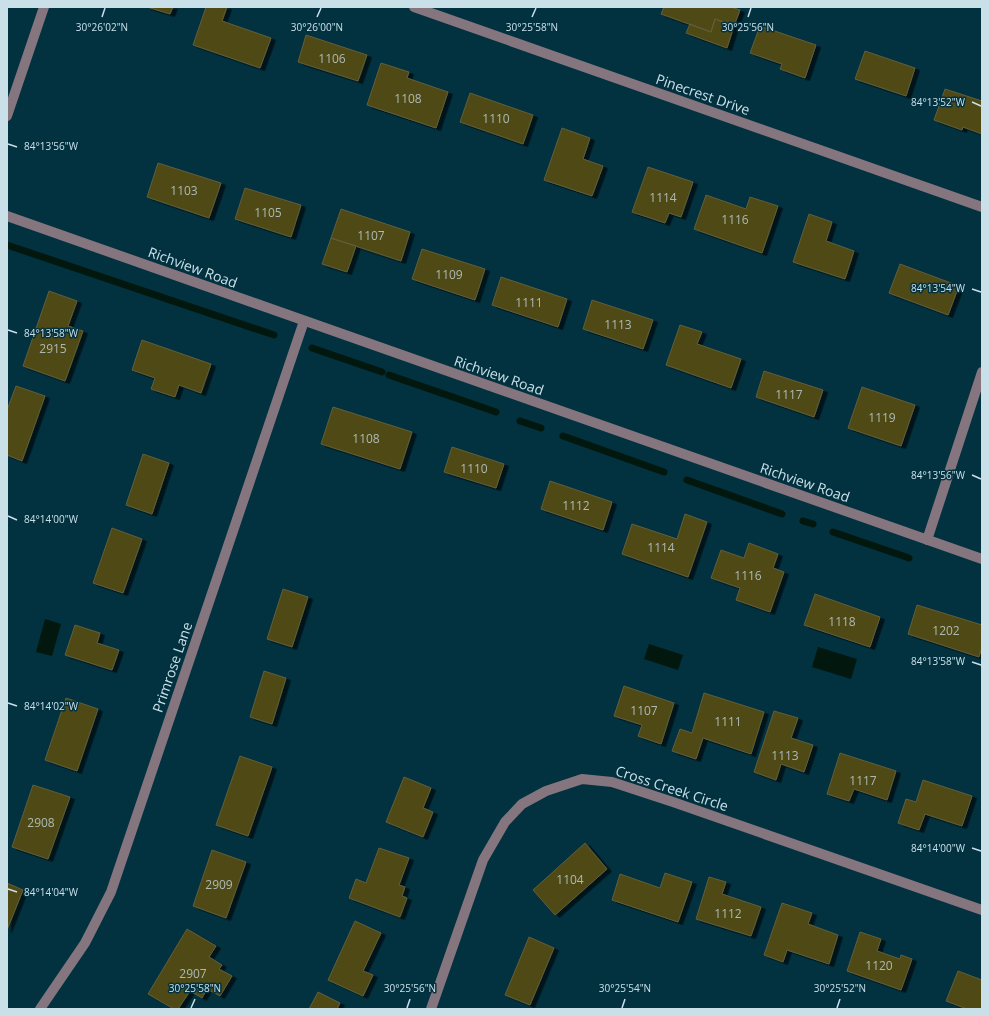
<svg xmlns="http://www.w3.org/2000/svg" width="989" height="1016" font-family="'Open Sans',sans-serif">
  <defs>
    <filter id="shadow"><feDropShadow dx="4.5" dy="2.5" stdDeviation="0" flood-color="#0009"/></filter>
  </defs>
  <rect width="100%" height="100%" fill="#02313f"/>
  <path fill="#02180f" d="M45 619 61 624 52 656 36 652Z
    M649 644 683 655 678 670 644 659Z
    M818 647 857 659 851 679 812 667Z"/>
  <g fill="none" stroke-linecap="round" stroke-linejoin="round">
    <path stroke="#02180f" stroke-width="7" d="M7 245 274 335
      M312 348 382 372
      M389 375 496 412
      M520 421 541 428
      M563 436 664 472
      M687 480 782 514
      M803 521 813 524
      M833 532 909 558"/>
  </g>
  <path fill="#504a15" stroke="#615e3a" filter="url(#shadow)" d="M147 7H173L170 14Z
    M206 7H227L222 21 271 38 260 68 193 45Z
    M664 7H731L740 10 734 26 715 19 711 32 661 14Z
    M715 19 734 26 727 48 686 33 690 24 711 32Z
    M760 26 816 45 805 78 780 69 782 64 750 53Z
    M306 35 367 55 358 81 298 62Z
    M865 51 915 68 906 96 855 79Z
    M381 63 409 72 407 78 448 92 436 128 367 105Z
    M945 89 982 101V134L963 127 962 130 934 120Z
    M470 93 533 115 523 144 460 122Z
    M562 128 590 138 583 159 603 166 592 196 544 180Z
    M158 163 221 183 209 218 147 197Z
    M648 167 693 182 681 217 669 213 665 223 632 212Z
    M245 188 301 205 291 237 235 219Z
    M706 195 746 209 750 197 778 206 762 253 694 229Z
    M341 209 410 232 401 261 331 238Z
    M809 214 832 222 826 241 854 251 845 279 793 262Z
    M331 238 356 246 347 272 322 264Z
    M422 249 485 269 475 300 412 279Z
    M900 264 959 286 948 315 889 293Z
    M501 277 567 299 558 327 492 305Z
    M49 291 77 301 68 326 83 331 65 381 23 366Z
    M592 300 653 320 643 349 583 329Z
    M680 325 702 332 697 344 741 359 731 388 666 365Z
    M142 340 211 364 201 393 179 385 175 397 151 389 155 378 132 370Z
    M764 371 823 390 814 417 756 397Z
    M16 386 45 396 22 461 7 455V410Z
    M862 387 915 405 901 446 848 428Z
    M333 407 412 432 400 469 321 444Z
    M452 447 504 464 496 488 444 472Z
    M143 454 169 463 152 514 126 505Z
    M550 481 612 502 603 530 541 509Z
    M685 514 707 522 688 577 622 554 632 524 677 539Z
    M112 528 142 539 123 593 93 583Z
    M749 543 778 554 773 568 784 572 770 612 736 600 740 588 711 578 721 550 744 558Z
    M283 589 308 597 292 647 267 639Z
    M815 594 880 617 870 647 804 625Z
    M917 605 982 625V647L979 657 908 634Z
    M75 625 100 633 97 643 119 650 112 670 65 655Z
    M264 671 286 678 272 724 250 717Z
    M624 686 674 703 661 744 638 736 642 725 614 716Z
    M704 693 764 712 751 754 703 738 696 759 672 751 680 729 692 733Z
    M66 698 98 709 77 771 45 760Z
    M774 711 798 718 791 738 813 745 804 772 781 764 776 780 754 772Z
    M840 753 896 771 887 800 854 789 849 801 827 794Z
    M240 756 272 767 248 836 216 825Z
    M404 777 431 788 423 808 433 812 423 837 386 822Z
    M923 780 972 796 962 826 925 814 919 830 898 823 906 799 916 802Z
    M33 785 70 797 48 859 12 847Z
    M585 843 607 869 555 915 533 890Z
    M379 848 409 858 399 885 405 887 402 896 407 898 400 917 349 898 356 879 366 883Z
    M212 850 246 862 226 918 193 906Z
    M665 873 692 882 678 922 612 900 620 874 660 888Z
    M709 877 726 882 722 894 761 907 751 936 696 919Z
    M7 883 23 890 7 930Z
    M782 903 812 913 808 924 838 935 829 964 787 950 783 962 764 955Z
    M355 921 381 933 363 971 373 975 363 996 328 980Z
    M187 929 216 946 209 957 222 965 219 969 232 976 220 996 207 989 202 998 190 991 178 1009H174L148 994Z
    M860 932 881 939 877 951 900 959 901 955 912 959 901 990 847 971Z
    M529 937 554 948 530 1005 505 995Z
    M958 971 982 980V1009H967L946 1001Z
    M318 992 340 1003 337 1009H309Z"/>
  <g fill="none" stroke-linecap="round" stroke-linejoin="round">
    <path stroke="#85757e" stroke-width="10" d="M414 7 982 207
      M7 116 44 7
      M7 216 982 559
      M927 540 982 372
      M40 1009 85 943 111 892 304 321
      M431 1009 483 860 505 822 522 804 546 791 582 779 612 782 673 802 982 910"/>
  </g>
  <path fill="none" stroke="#cae0e9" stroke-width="1.5" d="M102 17 105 8M317 17 321 8M532 17 536 8M748 17 751 8M972 102 981 106M8 144 17 147M972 289 981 292M8 330 17 333M972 475 981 479M8 516 17 520M972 662 981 665M8 703 17 706M972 848 981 851M8 889 17 892M191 1008 195 999M407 1008 410 999M622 1008 625 999M837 1008 840 999"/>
  <g text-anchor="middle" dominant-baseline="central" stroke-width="3" stroke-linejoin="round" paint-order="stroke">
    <g font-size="12" fill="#acbab4">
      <text x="332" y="58">1106</text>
      <text x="408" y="98">1108</text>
      <text x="496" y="118">1110</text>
      <text x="184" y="190">1103</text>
      <text x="663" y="197">1114</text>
      <text x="268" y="212">1105</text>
      <text x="735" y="219">1116</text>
      <text x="371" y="235">1107</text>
      <text x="449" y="274">1109</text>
      <text x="529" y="302">1111</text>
      <text x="618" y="324">1113</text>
      <text x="53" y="348">2915</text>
      <text x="789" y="394">1117</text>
      <text x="882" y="417">1119</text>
      <text x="366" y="438">1108</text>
      <text x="474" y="468">1110</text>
      <text x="576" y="505">1112</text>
      <text x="661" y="547">1114</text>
      <text x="748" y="575">1116</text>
      <text x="842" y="621">1118</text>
      <text x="946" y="630">1202</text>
      <text x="644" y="710">1107</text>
      <text x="728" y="721">1111</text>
      <text x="785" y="755">1113</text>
      <text x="863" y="780">1117</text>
      <text x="41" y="822">2908</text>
      <text x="570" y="879">1104</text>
      <text x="219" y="884">2909</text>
      <text x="728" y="913">1112</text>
      <text x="879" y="965">1120</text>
      <text x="193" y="973">2907</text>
    </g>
    <g font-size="14" fill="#cae0e9" stroke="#02313f">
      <text transform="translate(703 94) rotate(19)">Pinecrest Drive</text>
      <text transform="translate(193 267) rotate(20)">Richview Road</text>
      <text transform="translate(499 375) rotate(19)">Richview Road</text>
      <text transform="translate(805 482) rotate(19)">Richview Road</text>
      <text transform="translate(172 667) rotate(-71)">Primrose Lane</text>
      <text transform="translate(672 788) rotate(18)">Cross Creek Circle</text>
    </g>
  </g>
  <g font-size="10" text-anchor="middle" fill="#cae0e9" stroke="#02313f" stroke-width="3" stroke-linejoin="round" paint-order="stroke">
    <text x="102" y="31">30°26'02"N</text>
    <text x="317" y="31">30°26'00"N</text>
    <text x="532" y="31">30°25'58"N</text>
    <text x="748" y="31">30°25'56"N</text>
    <text x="938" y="106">84°13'52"W</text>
    <text x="51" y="150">84°13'56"W</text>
    <text x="938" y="292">84°13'54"W</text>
    <text x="51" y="337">84°13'58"W</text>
    <text x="938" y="479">84°13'56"W</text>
    <text x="51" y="523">84°14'00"W</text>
    <text x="938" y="665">84°13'58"W</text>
    <text x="51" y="710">84°14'02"W</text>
    <text x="938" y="852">84°14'00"W</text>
    <text x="51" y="896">84°14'04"W</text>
    <text x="195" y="992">30°25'58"N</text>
    <text x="410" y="992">30°25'56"N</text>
    <text x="625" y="992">30°25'54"N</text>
    <text x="840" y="992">30°25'52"N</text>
  </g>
  <rect width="989" height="1016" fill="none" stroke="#cae0e9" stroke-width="16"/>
</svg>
